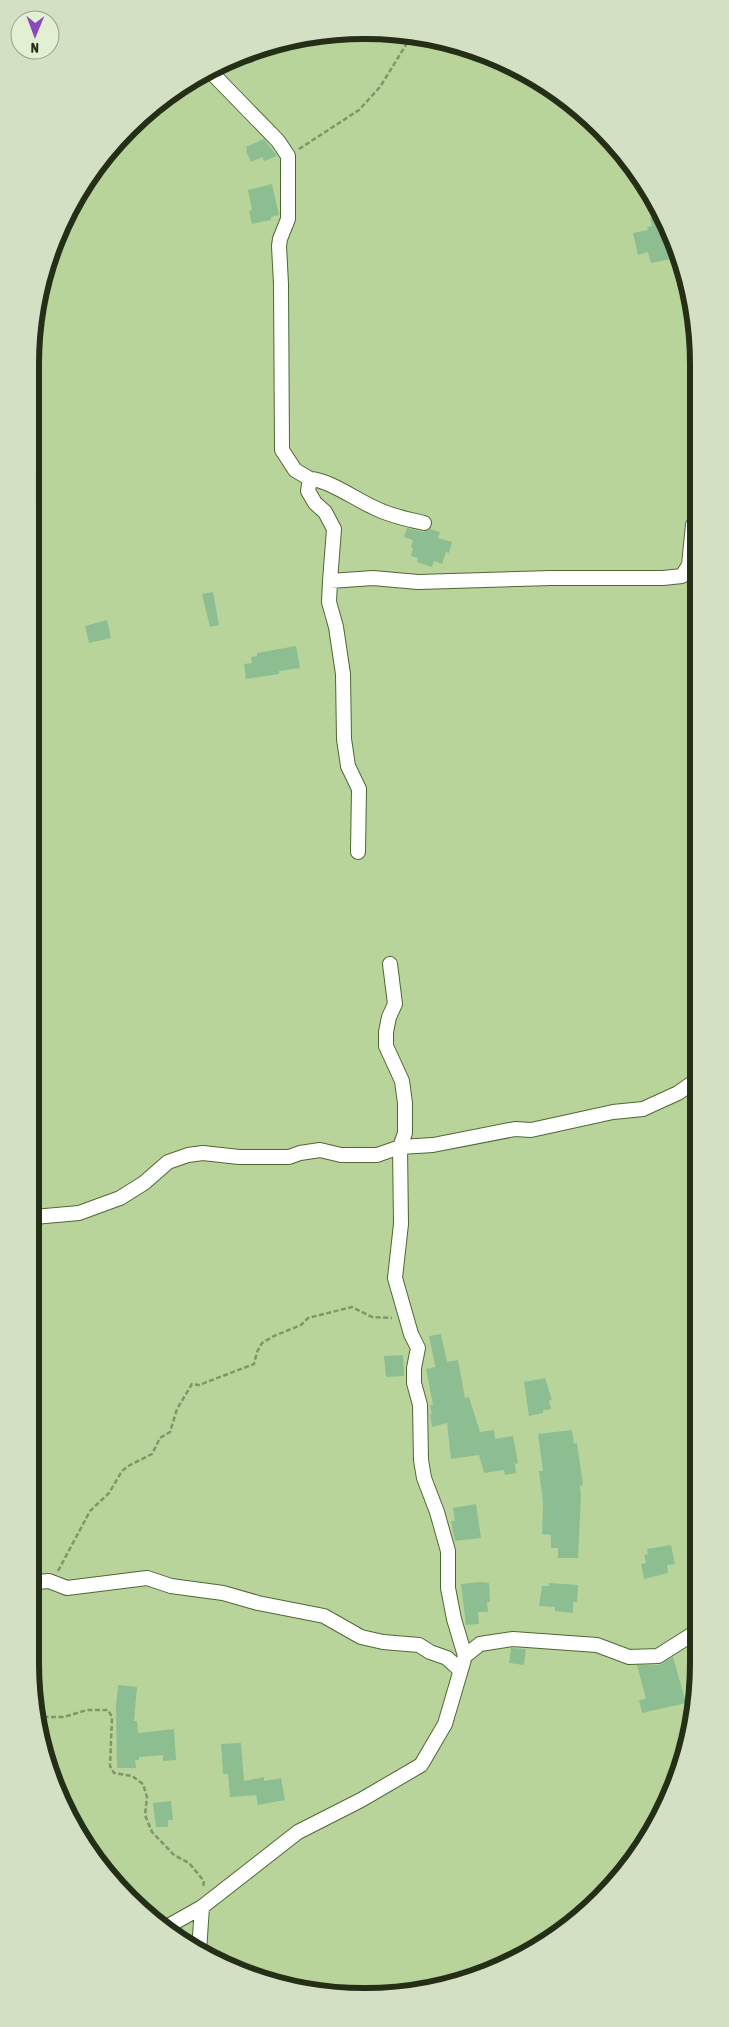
<svg xmlns="http://www.w3.org/2000/svg" width="729" height="2027" font-family="'Asap Condensed',sans-serif">
  <rect width="100%" height="100%" fill="#b9d49b"/>
  <path fill="#8cbe92" d="M264 139 277 156 264 161 262 157 251 162 246 151 247 150 246 147Z
    M272 184 279 215 271 217V220L252 224 249 211 252 210 248 190Z
    M663 214 676 258 651 263 648 252 638 255 633 233 648 230 647 227 652 226 650 217Z
    M407 528 423 532 430 529 436 531 440 532 438 538 452 542 449 553 446 552 442 564 434 561 432 567 417 562 418 558 411 556 413 548 411 547 413 540 404 537Z
    M213 592 219 625 210 627 202 594Z
    M107 620 111 638 89 643 85 626Z
    M296 646 300 668 279 671V674L246 679 244 664 252 663 251 657 257 656V653Z
    M441 1334 447 1362 458 1360 465 1398 469 1397 480 1432 494 1430 495 1439 513 1436 518 1463 515 1464 516 1473 505 1475 504 1470 484 1473 479 1455 451 1459 447 1423 432 1427 430 1414H432L430 1405H433L426 1369 435 1367V1365L429 1336Z
    M403 1355 404 1376 386 1377 384 1356Z
    M545 1378 552 1400 549 1401 551 1409 543 1410V1413L529 1416 524 1382Z
    M572 1430 574 1444 577 1443 583 1485 580 1486 581 1495 578 1558H558V1548H551V1535L542 1534 543 1502 539 1471H543L538 1434Z
    M476 1504 481 1538 455 1541 451 1521H455L453 1508Z
    M671 1545 675 1564 667 1565 668 1573 644 1579 641 1564 646 1563 644 1555 648 1554 647 1549Z
    M480 1582 489 1583 490 1602H487L488 1612H478L479 1624 466 1625 461 1584Z
    M549 1583 578 1585 577 1602H573V1613L555 1611V1607L539 1606 542 1586H549Z
    M511 1648 526 1649 524 1665 509 1663Z
    M673 1657 686 1703 642 1713 639 1700 646 1699 637 1665H659Z
    M118 1685 137 1687 134 1721H137L138 1733 174 1729 176 1760 163 1761V1755L139 1757V1760H135L136 1768H117L116 1707Z
    M241 1743 244 1781 264 1777V1781L281 1778 285 1800 258 1805 256 1795 230 1797 228 1774H223L221 1744Z
    M171 1801 173 1820H168V1827H156L153 1803Z"/>
  <g fill="none" stroke-linecap="round" stroke-linejoin="round">
    <defs>
      <path id="street" d="M209 70 278 141 288 156V219L280 239 279 246 281 284 282 450 295 470 310 479
        M424 523C407 519 390 516 375 508 356 500 330 480 310 479L308 491 315 503 325 512 334 529 330 581 373 578 418 582 551 578H663L682 576 689 565 693 525 697 519
        M330 581 329 602 336 627 343 674 344 739 348 766 359 789 358 852
        M390 964 395 1004 389 1017 386 1032V1046L402 1081 405 1103V1133L400 1147 401 1224 395 1278 411 1334 418 1348 414 1368V1383L420 1405 421 1460 424 1478 437 1512 448 1551V1588L454 1619 465 1656
        M34 1217 79 1213 120 1198 144 1183 168 1162 188 1155 203 1153 239 1157H289L300 1153 320 1150 341 1155H377L400 1147 433 1145 515 1129 531 1130 613 1112 643 1109 678 1093 698 1079
        M36 1582 49 1581 67 1588 147 1578 171 1586 223 1593 258 1603 324 1616 361 1637 383 1642 419 1645 430 1652 447 1658 460 1670
        M163 1929 202 1907 298 1832 361 1800 421 1765 445 1724 465 1656 480 1644 513 1639 597 1645 629 1657 658 1656 699 1630
        M199 1951 202 1907"/>
    </defs>
    <use href="#street" stroke="#516733" stroke-width="16"/>
    <path stroke="#809569" stroke-width="2.5" stroke-dasharray="5 2.5" stroke-linecap="butt" d="M299 149 359 110 380 87 412 35
      M58 1571 90 1511 109 1493 122 1471 130 1465 152 1454 160 1438 170 1432 177 1409 192 1384 199 1385 254 1364 257 1352 262 1343 274 1336 301 1325 308 1318 352 1307 372 1317 392 1318
      M36 1717H64L87 1710H108L112 1717 110 1766 114 1773 132 1776 143 1784 147 1797 145 1815 152 1832 174 1855 189 1863 204 1881 203 1888"/>
    <use href="#street" stroke="#fff" stroke-width="14"/>
  </g>
  <path d="M0 0H729V2027H0ZM364 39H365A325 325 0 0 1 690 364V1663A325 325 0 0 1 365 1988H364A325 325 0 0 1 39 1663V364A325 325 0 0 1 364 39Z" fill="#d3e0c4" fill-rule="evenodd"/>
  <path fill="none" stroke="#252f18" stroke-width="6" d="M364 39H365A325 325 0 0 1 690 364V1663A325 325 0 0 1 365 1988H364A325 325 0 0 1 39 1663V364A325 325 0 0 1 364 39Z"/>
  <g transform="translate(35 35) rotate(181)"><circle r="24" fill="#e2efd3" stroke="#96a288"/>
  <path d="M0-4L9 19L0 12L-9 19Z" fill="#8c49bd"/>
  <text y="-8" font-size="14" font-weight="bold" text-anchor="middle" fill="#252f18">N</text>
  </g>
</svg>
